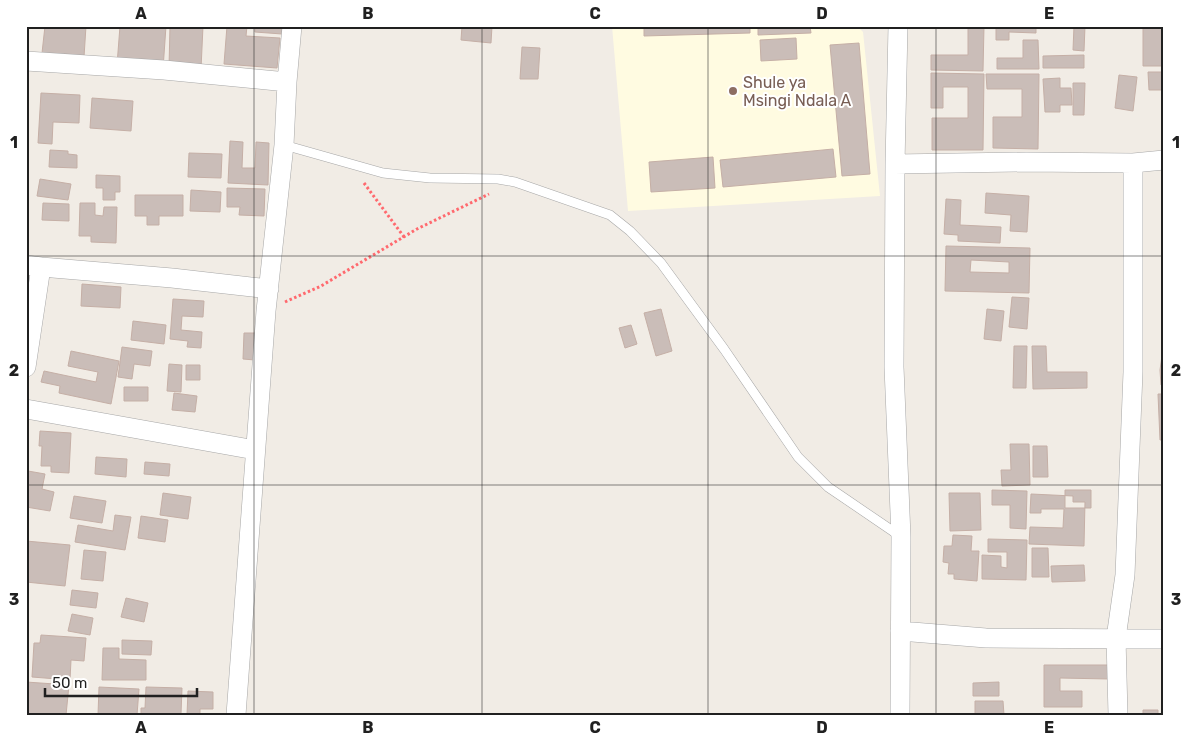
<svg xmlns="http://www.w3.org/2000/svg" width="1190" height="741" font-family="Rubik,sans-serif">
  <rect width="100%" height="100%" fill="#f1ece5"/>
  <path fill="#fffbe1" d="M612 26H857L863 32 880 196 628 211Z"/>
  <path fill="#cabdb8" stroke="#c5afa6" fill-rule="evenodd" d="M45 26H86L84 57 42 53Z
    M120 26H166L163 69 117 65Z
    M170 26H203L201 69 169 68Z
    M227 26H247L246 36 280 38 277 68 224 64Z
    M255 26H283L282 34 255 32Z
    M462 26H492L491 43 461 40Z
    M644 26H750V33L644 36Z
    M758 26H810L811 33 758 35Z
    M968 26H984L983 71 931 70V55H968Z
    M996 26H1036V33L1009 32V40H996Z
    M1074 26H1085L1084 51 1073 50Z
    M1143 26H1164V66H1143Z
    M796 38 797 59 761 61 760 40Z
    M1023 40H1038L1039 69H997V58H1023Z
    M859 43 870 174 842 176 830 45Z
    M522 47 540 48 538 79H520Z
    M1084 55V68H1043V56Z
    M1148 72H1164V90H1149Z
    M931 73 984 74 983 150H932V118H968V87H943V108H931Z
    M986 74H1039L1038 149 993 148V117H1022V89H987Z
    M1119 75 1137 77 1133 111 1115 108Z
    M1060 78V88H1071L1072 105H1060V112H1045L1043 79Z
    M1073 83H1085L1084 115H1073Z
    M41 93 80 95 79 123 53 122 52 144 38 143Z
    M92 98 133 101 131 131 90 128Z
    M230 141 243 142 242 168H255L256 142 269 143 268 185 228 183Z
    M833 149 836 177 723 187 720 160Z
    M50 150 68 151V154L77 155V168L49 167Z
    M189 153 222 154 221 178 188 177Z
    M713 157 715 188 651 192 649 162Z
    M96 175 120 176V192H115V200H103V188H96Z
    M40 179 71 184 68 200 37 196Z
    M227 188 265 189 264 216 239 215 240 207H227Z
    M191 190 221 192 220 212 190 211Z
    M986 193 1029 196 1027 232 1010 231 1011 215 985 213Z
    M135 195H183V216H159V225H147V216H135Z
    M946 199 961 200 960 225 1001 227 1000 243 958 241V235L944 234Z
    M43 203 69 204V221L42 220Z
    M80 203H95V215L103 216 104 207H117L116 243 91 242V236H79Z
    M946 246 1030 248 1029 293 945 291ZM971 260 1009 262V273L970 272Z
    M82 284 121 287 120 308 81 306Z
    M1012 297 1029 298 1027 329 1009 327Z
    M173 299 204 301 203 317 182 316 181 330 202 332 201 348 187 347 188 341 170 339Z
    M661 309 672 351 656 356 644 313Z
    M987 309 1004 311 1001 341 984 339Z
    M133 321 166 325 164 344 131 340Z
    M631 325 637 344 625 348 619 328Z
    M244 333H256L255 360 243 359Z
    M1164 341V385H1161L1160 370Z
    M1014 346H1027L1026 388H1013Z
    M1032 346H1046L1047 372H1087V388L1033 389Z
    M122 347 152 351 150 366 134 364 132 379 118 377Z
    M71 351 119 361 111 404 59 393 60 386 41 382 44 371 96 382 98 372 68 366Z
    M169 364 182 365 181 392 167 391Z
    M186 365H200V380H186Z
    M124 387H148V401H124Z
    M174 393 197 396 195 412 172 410Z
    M1158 394H1164V440H1160Z
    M40 431 71 433 69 473 51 472V466H41L42 446H39Z
    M1010 444H1029L1030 485 1002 486 1001 470H1011Z
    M1033 446H1047L1048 477H1033Z
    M96 457 127 459 126 477 95 474Z
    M145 462 170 464 169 476 144 474Z
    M28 471 45 474 42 489 54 492 50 511 26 507V481Z
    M992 490 1027 491 1026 529 1010 528V505H992Z
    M1065 490H1091V508H1065Z
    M163 493 191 497 188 519 160 515Z
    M949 493H980L981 530 950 531Z
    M1031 494 1073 496V502H1085L1084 546 1029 544 1030 527 1063 528 1064 509H1041V513H1030Z
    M74 496 106 501 102 523 70 518Z
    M115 515 131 517 125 550 75 542 78 525 113 531Z
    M141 516 168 520 165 542 138 538Z
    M953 535 972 536 971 551H979L977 581 954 579V574H948L949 563 943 562 944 546H952Z
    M988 539 1027 540 1026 580 982 579V555L1001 556V567L1007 568V552H988Z
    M26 541 70 545 65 586 26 582Z
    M1032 548H1048L1049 577H1032Z
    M84 550 106 552 103 581 81 579Z
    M1084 565 1085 581 1052 582 1051 566Z
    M72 590 98 593 96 608 70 605Z
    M126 598 148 603 144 622 121 617Z
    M72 614 93 618 90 635 68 631Z
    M41 635 86 638 84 661 71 660 70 680 32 677 34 643H40Z
    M122 640 152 641 151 655 122 654Z
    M103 648H119V659L146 660V680H102Z
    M1044 665H1108L1109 679 1060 678V691H1082V707H1044Z
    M26 682 69 685 66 715H26Z
    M999 682V696H973V683Z
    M99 687 139 689 137 715H98Z
    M146 687 182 688 181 714 141 715V708H145Z
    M188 691 213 692V709H200V715H187Z
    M975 701H1003L1004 715H975Z
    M1143 710H1158V715H1143Z"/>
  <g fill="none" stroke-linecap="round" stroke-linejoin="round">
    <defs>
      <path id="service" d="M284 145 383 173 430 178 498 179 515 182 610 215 630 231 661 263 724 349 798 457 828 487 900 536"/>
      <path id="minor" d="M898 26 895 164 894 367 901 537 900 715
        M26 61 164 70 287 82
        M895 164 1026 162 1133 163 1164 160
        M26 265 41 267 26 367
        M41 267 172 278 269 289
        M26 409 255 450
        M900 631 986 638 1164 639
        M236 715 266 311 284 145 287 82 292 26
        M1118 715 1116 638 1125 575 1133 372V163"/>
    </defs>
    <use href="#service" stroke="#a7a7a7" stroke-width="10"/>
    <use href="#minor" stroke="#a7a7a7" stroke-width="20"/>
    <path stroke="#ff696e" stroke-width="3" stroke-dasharray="2.5 2.5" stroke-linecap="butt" d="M364 183 404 237
      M285 302 321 286 417 229 489 194"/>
    <use href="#service" stroke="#fff" stroke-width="9"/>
    <use href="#minor" stroke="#fff" stroke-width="19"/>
  </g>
  <path fill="none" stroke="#202020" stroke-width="1" stroke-opacity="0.55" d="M254 26V715M482 26V715M708 26V715M936 26V715M26 256H1164M26 485H1164"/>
  <circle fill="#8d6e63" stroke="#fff" stroke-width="2" cx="733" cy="91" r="5"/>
  <g text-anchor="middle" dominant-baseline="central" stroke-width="4" stroke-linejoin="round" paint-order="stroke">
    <g font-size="16" fill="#785e54" stroke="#fff" text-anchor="start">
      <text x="743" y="82">Shule ya<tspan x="743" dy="18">Msingi Ndala A</tspan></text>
    </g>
  </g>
  <rect width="1190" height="741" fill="none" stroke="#ffffff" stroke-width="55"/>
  <path d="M45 688v8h152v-8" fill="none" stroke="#202020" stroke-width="2.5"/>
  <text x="52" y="688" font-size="15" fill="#202020" stroke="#ffffff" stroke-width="4" paint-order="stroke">50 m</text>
  <rect x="28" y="28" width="1134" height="686" fill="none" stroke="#202020" stroke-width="2"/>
  <g font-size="16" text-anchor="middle" font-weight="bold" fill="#202020">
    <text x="141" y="19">A</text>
    <text x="368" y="19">B</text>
    <text x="595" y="19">C</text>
    <text x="822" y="19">D</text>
    <text x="1049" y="19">E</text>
    <text x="14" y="148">1</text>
    <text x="1176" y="148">1</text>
    <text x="14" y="376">2</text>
    <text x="1176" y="376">2</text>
    <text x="14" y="605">3</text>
    <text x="1176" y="605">3</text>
    <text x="141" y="733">A</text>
    <text x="368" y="733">B</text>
    <text x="595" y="733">C</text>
    <text x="822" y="733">D</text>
    <text x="1049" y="733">E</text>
  </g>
</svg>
